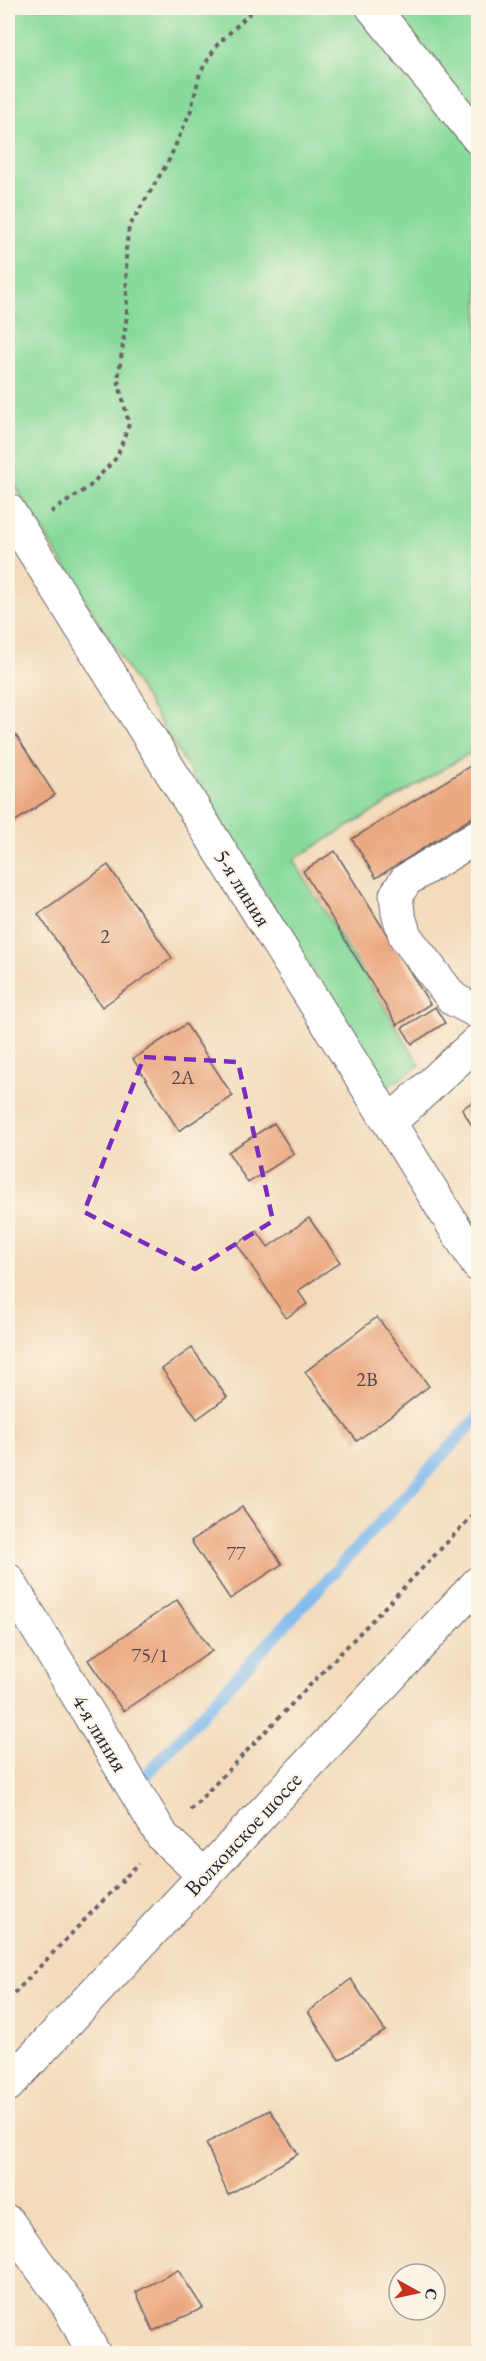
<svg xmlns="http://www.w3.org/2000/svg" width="486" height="2361" font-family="'EB Garamond',serif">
  <rect width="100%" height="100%" fill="#fcf5e5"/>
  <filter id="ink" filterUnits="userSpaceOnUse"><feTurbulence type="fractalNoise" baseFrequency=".0167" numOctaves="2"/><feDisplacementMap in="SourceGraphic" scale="12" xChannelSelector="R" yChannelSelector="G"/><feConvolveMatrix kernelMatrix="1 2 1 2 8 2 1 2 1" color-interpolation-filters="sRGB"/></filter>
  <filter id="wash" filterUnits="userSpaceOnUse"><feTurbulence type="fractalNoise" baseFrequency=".008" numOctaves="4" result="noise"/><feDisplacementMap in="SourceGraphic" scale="24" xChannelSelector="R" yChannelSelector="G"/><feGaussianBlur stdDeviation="1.35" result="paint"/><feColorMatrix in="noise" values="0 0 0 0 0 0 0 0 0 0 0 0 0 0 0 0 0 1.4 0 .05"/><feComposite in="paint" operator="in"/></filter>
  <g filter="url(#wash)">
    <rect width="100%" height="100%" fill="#f3dbbc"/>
    <path fill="#87da9b" stroke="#547e6b" stroke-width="1.5" d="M8 8H478V748L293 860 420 1065 385 1089 8 474Z"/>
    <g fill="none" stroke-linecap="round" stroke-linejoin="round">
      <path stroke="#7bb8ed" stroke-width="12" d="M147 1774 478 1417"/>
    </g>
    <g id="blocks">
      <path fill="#eba981" d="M8 723 55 795 8 826Z
        M478 761V814L376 878 352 839Z
        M335 851 430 1004 397 1025 303 871Z
        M108 865 172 958 102 1007 38 914Z
        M435 1007 445 1023 412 1044 402 1028Z
        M186 1024 233 1096 179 1131 133 1059Z
        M478 1098V1136L462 1109Z
        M274 1123 294 1154 248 1183 228 1152Z
        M309 1218 340 1262 298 1291 307 1304 286 1318 237 1244 257 1231 268 1247Z
        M377 1317 429 1386 357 1441 305 1372Z
        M192 1348 227 1397 197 1419 162 1369Z
        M242 1507 282 1564 230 1599 191 1541Z
        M177 1600 212 1651 123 1711 88 1660Z
        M351 1979 385 2031 339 2060 308 2012Z
        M270 2110 298 2154 228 2195 206 2143Z
        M178 2270 203 2308 153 2331 136 2292Z"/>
    </g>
  </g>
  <g filter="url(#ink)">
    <use href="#blocks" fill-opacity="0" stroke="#6b6368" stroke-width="1.5"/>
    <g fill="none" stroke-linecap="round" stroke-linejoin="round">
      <defs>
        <path id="minor" d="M373 8 478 138
          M8 510 478 1265
          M478 836 406 880 396 895 398 913 405 936 453 999 478 1012
          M390 1122 478 1041
          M8 1580 163 1837 204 1875
          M8 2222 68 2305 94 2354"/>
        <path id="major" d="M8 2085 478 1583"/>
      </defs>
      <use href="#minor" stroke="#6b6368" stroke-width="35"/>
      <use href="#major" stroke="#6b6368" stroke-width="35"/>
      <path stroke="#6b6368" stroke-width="4" stroke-dasharray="4.5 4.5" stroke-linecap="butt" d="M51 512 89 487 117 457 129 424 118 380 127 315 126 250 129 227 169 160 191 110 200 73 217 45 251 12 253 8
        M190 1810 478 1510
        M8 2000 139 1863"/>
      <use href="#minor" stroke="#fff" stroke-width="33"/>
      <use href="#major" stroke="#fff" stroke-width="33"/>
    </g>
  </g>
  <path fill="none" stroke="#7b2cbf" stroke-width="4.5" stroke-dasharray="12 8" stroke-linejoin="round" d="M144 1057 238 1062 273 1221 195 1269 84 1212Z"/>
  <g text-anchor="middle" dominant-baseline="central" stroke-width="4.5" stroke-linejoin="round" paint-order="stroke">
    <g font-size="20" fill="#54444c">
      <text x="105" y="936">2</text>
      <text x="183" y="1077">2А</text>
      <text x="367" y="1379">2В</text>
      <text x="236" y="1553">77</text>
      <text x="150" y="1655">75/1</text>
    </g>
    <g font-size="22" fill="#22223b" stroke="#fcf5e5">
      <text transform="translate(243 888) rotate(58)">5-я линия</text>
      <text transform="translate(100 1733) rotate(59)">4-я линия</text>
      <text transform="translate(243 1834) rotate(-47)">Волхонское шоссе</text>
    </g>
  </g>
  <rect width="486" height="2361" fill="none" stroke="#fcf5e5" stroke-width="30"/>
  <g transform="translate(417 2292) rotate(98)"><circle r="28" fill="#fcf5e5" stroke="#a5a1a1" stroke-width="1.5"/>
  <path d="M0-4.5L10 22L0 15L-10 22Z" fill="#c8321e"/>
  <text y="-9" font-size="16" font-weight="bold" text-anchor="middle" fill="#22223b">С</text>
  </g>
</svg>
